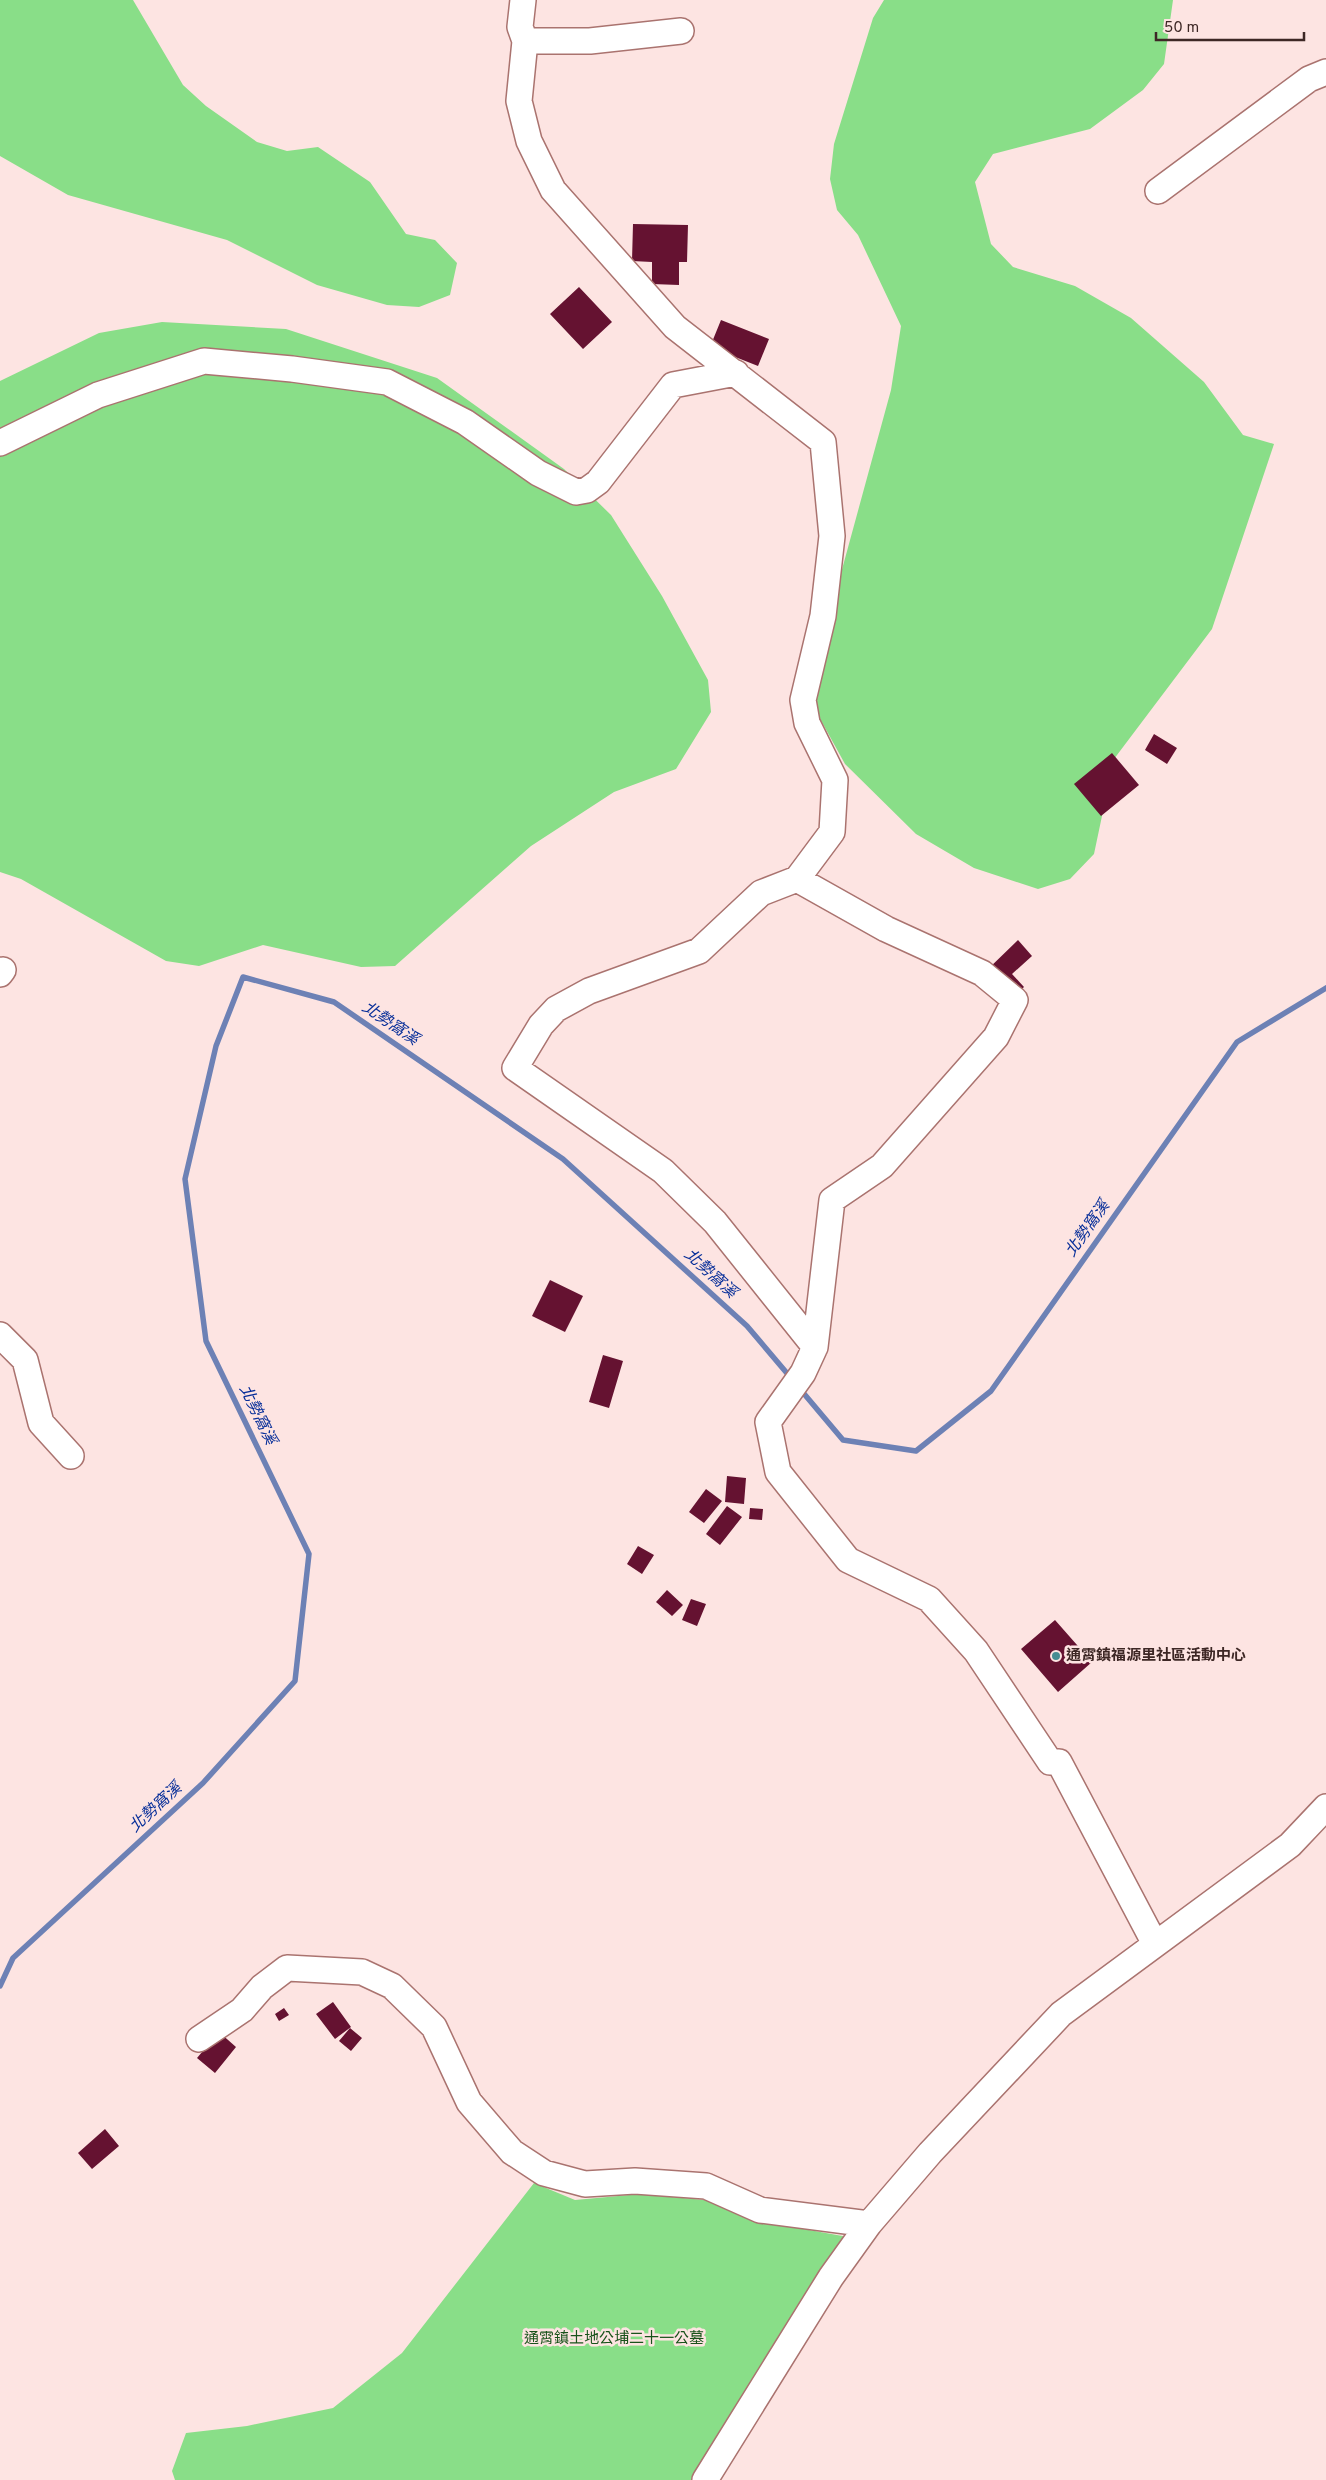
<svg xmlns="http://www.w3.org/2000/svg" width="1326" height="2480" font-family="Overpass,'Noto Sans TC',sans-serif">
  <rect width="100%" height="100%" fill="#fde4e2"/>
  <path fill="#89de88" d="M0 0H133L183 85 206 106 257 142 287 151 318 147 370 182 406 234 435 240 457 263 450 295 419 307 387 305 317 285 227 240 68 195 0 156Z
    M884 0H1173L1164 64 1143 90 1090 129 993 154 975 182 991 244 1013 267 1075 286 1131 318 1204 382 1243 435 1274 444 1212 629 1114 759 1094 854 1070 879 1038 889 974 868 916 834 845 764 813 706 814 672 891 390 901 326 858 235 837 210 830 179 834 144 873 18Z
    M162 322 286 329 437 378 564 469 611 515 662 596 708 680 711 712 676 769 614 792 531 846 395 966 361 967 263 945 199 966 166 961 21 879 0 872V381L99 333Z
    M534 2183 575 2200 640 2194 715 2201 748 2219 848 2237 693 2480H175L172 2471 186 2433 247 2426 333 2408 402 2353Z"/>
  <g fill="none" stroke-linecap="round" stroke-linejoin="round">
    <path stroke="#6d81b5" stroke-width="5.5" d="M800 1389 843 1440 916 1451 991 1391 1237 1042 1326 988
      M0 1986 13 1958 203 1783 295 1681 309 1554 206 1341 185 1179 216 1046 243 977 334 1002 563 1159 747 1326 791 1378"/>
  </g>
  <path fill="#651231" d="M633 224 688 225 687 262H679V285L652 284V262L632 261Z
    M579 287 612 322 583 349 550 314Z
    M721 320 769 339 758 366 710 347Z
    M1154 734 1177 748 1167 764 1145 750Z
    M1112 753 1139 785 1101 816 1074 784Z
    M1018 940 1032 956 1012 974 1024 987 1010 1000 984 973Z
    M550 1280 583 1296 565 1332 532 1316Z
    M603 1355 623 1361 609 1408 589 1402Z
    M727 1476 746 1478 744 1504 725 1502Z
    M706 1489 722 1501 704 1523 689 1512Z
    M727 1506 742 1517 720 1545 706 1534Z
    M750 1508 763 1509 762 1520 749 1519Z
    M638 1546 654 1555 642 1574 627 1564Z
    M667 1590 683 1605 672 1616 656 1602Z
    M691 1599 706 1604 697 1626 682 1620Z
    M1055 1620 1092 1662 1058 1692 1021 1649Z
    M333 2002 351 2027 335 2039 316 2014Z
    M284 2008 289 2015 279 2021 275 2014Z
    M350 2028 362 2038 351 2051 339 2041Z
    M219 2032 236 2047 215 2073 197 2058Z
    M105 2129 119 2146 92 2169 78 2153Z"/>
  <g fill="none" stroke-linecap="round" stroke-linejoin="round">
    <defs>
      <path id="minor" d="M523 0 520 27 525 41 519 101 529 141 553 190 675 327 823 442 832 536 823 616 803 700 807 723 835 780 832 832 797 879 761 893 699 951 589 991 556 1009 541 1025 515 1068 663 1171 715 1222 815 1347
        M525 41H590L681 31
        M1158 191 1309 79 1326 72
        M0 443 98 395 204 361 292 369 387 382 465 422 538 473 576 492 587 490 598 482 673 385 736 373
        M797 879 886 929 982 973 1015 1000 996 1037 882 1166 832 1200 815 1347 803 1373 768 1422 778 1472 848 1560 929 1599 976 1651 1050 1762H1059L1155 1944
        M0 974 3 970
        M0 1335 25 1360 41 1423 71 1456
        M199 2039 242 2010 262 1987 287 1968 362 1972 392 1986 434 2027 469 2102 512 2152 544 2173 585 2184 635 2181 706 2186 760 2210 869 2224
        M705 2480 831 2277 869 2224 930 2153 1061 2014 1290 1845 1326 1807"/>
    </defs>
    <use href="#minor" stroke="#aa736f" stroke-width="28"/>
    <use href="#minor" stroke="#fff" stroke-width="25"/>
  </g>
  <circle fill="#458c93" stroke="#fde4e2" stroke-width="2" cx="1056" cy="1656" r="5"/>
  <g text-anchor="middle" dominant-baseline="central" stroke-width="5" stroke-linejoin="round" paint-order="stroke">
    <g font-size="15" font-weight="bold" fill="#3d2725" stroke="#fde4e2" text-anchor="start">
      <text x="1066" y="1656">通霄鎮福源里社區活動中心</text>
    </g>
    <g font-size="15" fill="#19531b" stroke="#fde4e2">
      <text x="614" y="2339">通霄鎮土地公埔二十一公墓</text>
    </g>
    <g font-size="16" font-style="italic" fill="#072e99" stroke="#fde4e2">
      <text transform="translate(390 1024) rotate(34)">北勢窩溪</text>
      <text transform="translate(1088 1229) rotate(-55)">北勢窩溪</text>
      <text transform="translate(710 1274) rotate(42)">北勢窩溪</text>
      <text transform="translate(257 1415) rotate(64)">北勢窩溪</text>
      <text transform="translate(156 1808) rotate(-43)">北勢窩溪</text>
    </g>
  </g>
  <path d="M1156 32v8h148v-8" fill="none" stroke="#3d2725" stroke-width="2.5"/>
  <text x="1164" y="32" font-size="15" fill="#3d2725" stroke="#fde4e2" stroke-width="4" paint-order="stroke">50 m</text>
</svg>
